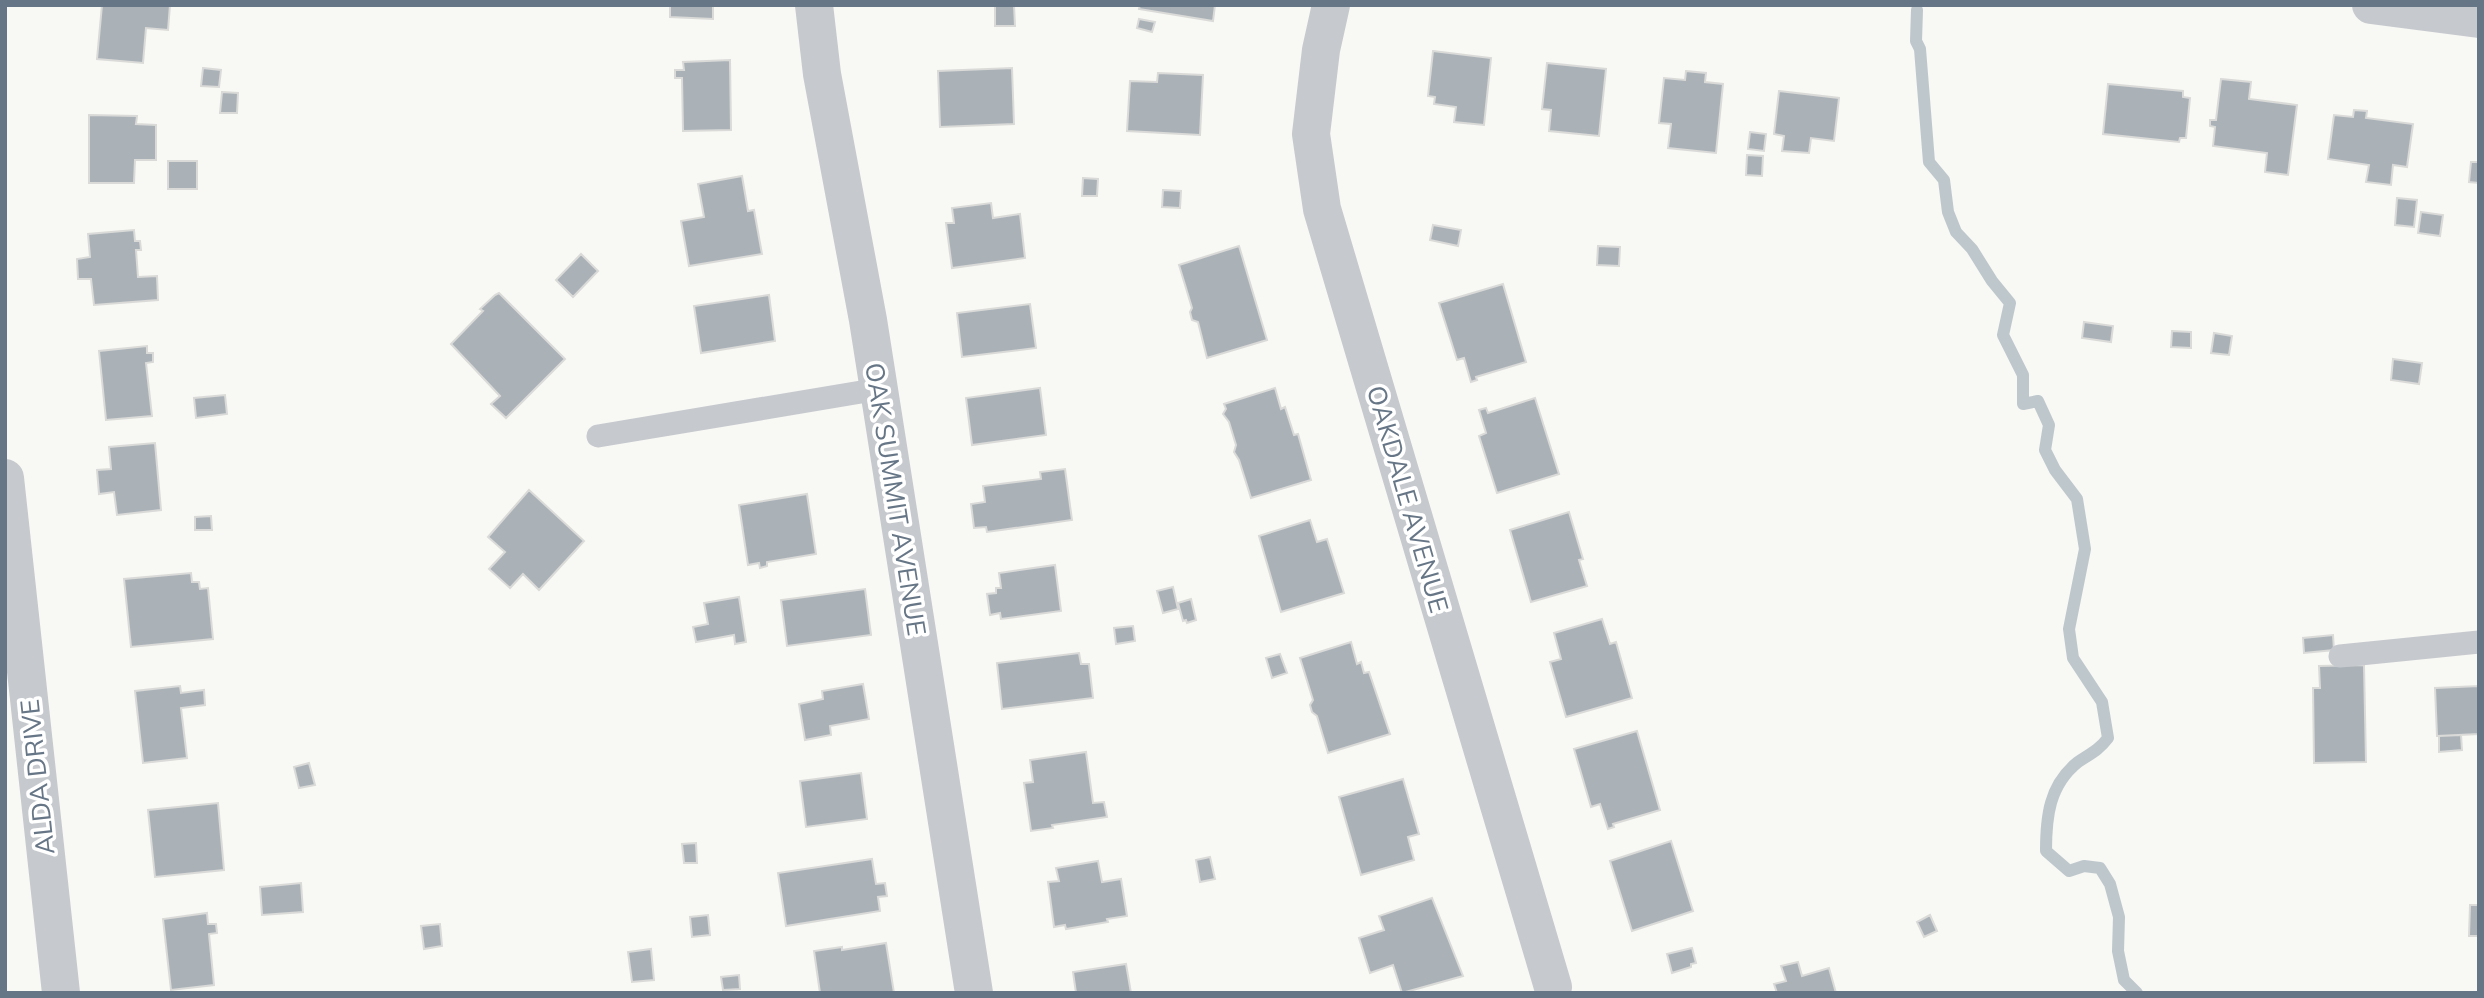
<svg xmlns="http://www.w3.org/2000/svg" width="2484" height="998" font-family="Mulish,sans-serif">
  <rect width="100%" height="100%" fill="#f8f8f5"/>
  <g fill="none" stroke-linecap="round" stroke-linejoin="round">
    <path stroke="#bec7cc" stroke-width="12" d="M1917 10 1916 41 1920 49 1929 162 1944 180 1948 212 1956 232 1972 249 1992 281 2010 303 2003 335 2023 375V404L2038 401 2049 425 2045 450 2055 470 2077 499 2085 549 2069 629 2073 658 2102 702 2108 738C2099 750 2090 754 2078 762 2049 785 2046 817 2046 851L2069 871 2084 866 2100 868 2110 884 2119 917 2118 951 2124 980 2137 993"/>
  </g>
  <path fill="#aab2b8" stroke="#dadad8" stroke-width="2" d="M102 5H170L168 30 146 28 143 63 97 59Z
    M670 5H713V19L670 17Z
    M995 5H1014L1015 26H995Z
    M1140 5H1215L1213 21 1139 9Z
    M1139 19 1155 22 1152 32 1137 28Z
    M1433 51 1491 58 1484 125 1454 122 1456 107 1434 104 1435 97 1428 96Z
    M730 60 731 130 683 131 682 78H675V70H684L683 62Z
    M1547 63 1606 69 1599 136 1549 131 1551 110 1542 109Z
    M203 68 221 70 219 87 201 86Z
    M1012 68 1014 124 940 127 938 71Z
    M1686 71 1706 73 1705 82 1723 84 1716 153 1668 148 1671 124 1659 123 1664 78 1685 80Z
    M1158 73 1203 75 1200 135 1127 131 1130 81 1157 82Z
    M2221 79 2251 82 2249 99 2297 105 2288 175 2265 172 2267 153 2213 146 2215 127 2210 126V120H2216Z
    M2108 84 2183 91V97L2190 98 2186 138H2180L2179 142 2103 134Z
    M1779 91 1839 98 1834 141 1811 138 1809 153 1782 151 1784 136 1774 134Z
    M222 92 238 93 237 113H220Z
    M2354 110 2367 111 2366 118 2413 124 2407 167 2393 165 2391 185 2366 182 2369 165 2328 159 2334 115 2353 117Z
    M89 115 137 116 136 124 156 125V160H135L134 183H89Z
    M1750 132 1766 134 1764 151 1748 149Z
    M1747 155 1763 156 1762 176 1746 175Z
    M168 161H197V189H168Z
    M2471 162H2479V183L2469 182Z
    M742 176 748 211 754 210 762 254 689 266 681 221 704 217 698 184Z
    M1083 178 1098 179 1097 196H1082Z
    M1163 190 1181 191 1180 208 1162 207Z
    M2397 198 2417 200 2414 227 2395 225Z
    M991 203 993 218 1020 214 1025 258 952 268 946 223H954L952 208Z
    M2421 212 2443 215 2440 236 2418 233Z
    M1433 225 1461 230 1458 246 1430 240Z
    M134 230 135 241H140L141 250H136L138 277 157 276 158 300 94 305 91 279H78L77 259 90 257 88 234Z
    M1239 246 1267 340 1207 358 1198 322 1192 320 1190 312 1192 308 1179 265Z
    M1598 246 1620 247 1619 266 1597 265Z
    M581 254 598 271 573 297 556 280Z
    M1503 284 1526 362 1476 377 1477 380 1471 382 1464 358 1457 360 1439 303Z
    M499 293 565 359 506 418 491 404 500 396 451 344 483 311 480 309 495 295Z
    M769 295 775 341 701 353 694 306Z
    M1030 304 1036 348 962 357 957 313Z
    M2084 322 2113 326 2111 342 2082 338Z
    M2172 331 2191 332V348L2171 347Z
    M2214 333 2232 336 2229 355 2211 353Z
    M147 346V353H153V362L146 363 152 416 106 420 99 351Z
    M2393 359 2422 363 2419 384 2391 380Z
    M1040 388 1046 435 972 445 966 398Z
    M1275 388 1281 409 1285 407 1294 435 1298 434 1311 480 1251 498 1239 460 1234 452 1236 445 1229 422 1223 414 1226 409 1224 404Z
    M225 395 227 414 196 418 194 398Z
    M1535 398 1559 474 1497 493 1479 436 1486 433 1479 410 1486 408 1488 413Z
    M155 443 161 510 117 515 114 492 99 494 97 470 111 469 109 447Z
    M1065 469 1072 520 987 532 986 527 974 528 971 504 985 502 983 486 1041 479 1040 472Z
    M529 490 584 541 539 590 523 574 510 588 489 569 505 552 488 537Z
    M807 494 816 554 767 562V566L760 568 759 563 748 565 739 505Z
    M1569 512 1583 559 1579 560 1587 586 1531 602 1510 530Z
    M211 516 212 530H195V517Z
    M1310 520 1317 542 1327 539 1344 593 1281 612 1259 536Z
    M1055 565 1061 611 1001 619 1000 613 990 615 987 594 996 593V588H1001L999 573Z
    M191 573 192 582H199L200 589 208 588 213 639 131 647 124 579Z
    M1173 587 1178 609 1163 613 1157 591Z
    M865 589 871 635 787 646 781 600Z
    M739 597 746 642 735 644 734 635 696 642 693 627 708 624 704 603Z
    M1191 599 1196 620 1187 623 1186 620 1183 621 1178 603Z
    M1602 619 1610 644 1616 642 1632 698 1566 717 1550 662 1561 659 1554 633Z
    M1133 626 1135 641 1116 644 1114 628Z
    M2333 635 2334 650 2304 653 2303 638Z
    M1351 642 1357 664 1361 662 1364 673 1369 672 1390 734 1328 753 1317 716 1312 712 1310 705 1313 700 1300 658Z
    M1079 653 1081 664H1089L1093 698 1002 709 997 663Z
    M1280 654 1287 673 1272 678 1266 658Z
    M2364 665 2366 762 2314 763 2313 688H2320L2319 666Z
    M863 684 869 719 830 726 831 735 805 740 799 704 823 699 822 691Z
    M180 686 181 693 204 690 205 705 181 708 187 758 143 763 135 691Z
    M2479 686V734L2437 736 2435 688Z
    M1637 731 1660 810 1613 824 1614 827 1608 829 1600 804 1591 807 1574 749Z
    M2461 735 2462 750 2439 752V736Z
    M1086 752 1093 803 1104 802 1107 817 1052 825 1053 828 1031 831 1024 783 1033 782 1030 760Z
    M309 763 315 785 299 788 294 767Z
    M861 773 867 819 806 827 800 781Z
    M1403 779 1419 834 1408 837 1414 860 1361 875 1339 797Z
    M218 803 224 870 155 877 148 810Z
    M1671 841 1693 911 1632 931 1610 861Z
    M696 843 697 863H684L682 844Z
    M1210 857 1215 879 1200 882 1196 860Z
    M872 859 876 884 885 883 887 896 878 897 880 911 786 926 778 873Z
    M1098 861 1102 882 1121 879 1127 916 1107 919 1108 922 1066 929 1065 925 1054 927 1048 882 1059 881 1056 868Z
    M301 883 303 912 262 915 260 887Z
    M1432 898 1463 976 1402 993 1393 965 1370 973 1359 938 1384 930 1379 916Z
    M2470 905H2479V936H2469Z
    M207 913 208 924H216L217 933 209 934 214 985 171 990 163 919Z
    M708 915 710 935 692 937 690 917Z
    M1930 915 1937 931 1924 937 1917 922Z
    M440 924 442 946 424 949 421 926Z
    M886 943 894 993H820L814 951 842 947V950Z
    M1692 948 1696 963 1691 964V967L1672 973 1667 954Z
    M651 949 654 980 632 982 628 952Z
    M1798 962 1802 976 1829 968 1836 993H1777L1774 984 1786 981 1781 966Z
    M1126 964 1131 993H1076L1073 972Z
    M739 975 740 989 723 990 721 977Z"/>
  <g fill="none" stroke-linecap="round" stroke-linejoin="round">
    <path stroke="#c6c9cd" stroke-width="23" d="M598 436 879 389
      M2340 656 2479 642"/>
    <path stroke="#c6c9cd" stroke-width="38" d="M814 5 822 74 868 320 974 993
      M1331 5 1321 50 1311 134 1322 209 1553 987
      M2371 5 2479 19
      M5 478 61 993"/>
  </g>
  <g text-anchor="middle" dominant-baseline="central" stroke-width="7" stroke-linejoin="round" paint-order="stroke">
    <g font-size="26" fill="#677686" stroke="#fff">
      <text transform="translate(896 499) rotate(81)">OAK SUMMIT AVENUE</text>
      <text transform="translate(1408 499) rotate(74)">OAKDALE AVENUE</text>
      <text transform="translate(37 777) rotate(-96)">ALDA DRIVE</text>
    </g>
  </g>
  <rect width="2484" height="998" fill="none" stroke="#677686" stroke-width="14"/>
</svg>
